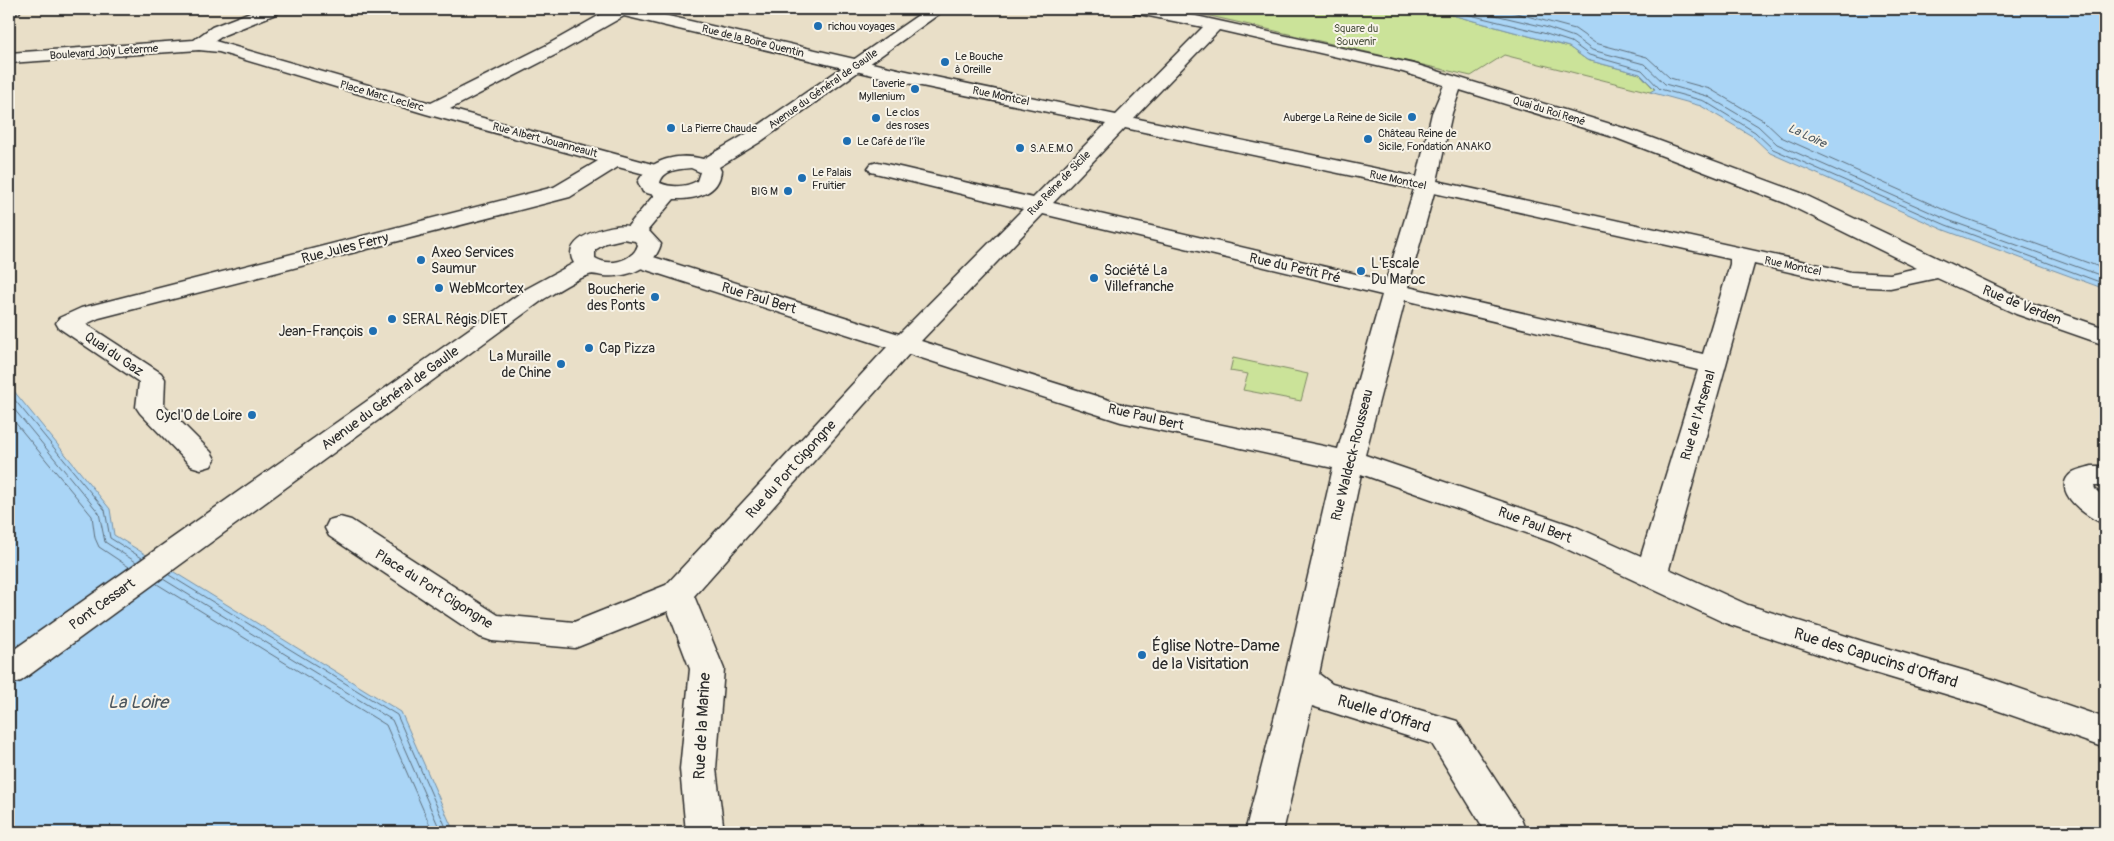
<svg xmlns="http://www.w3.org/2000/svg" width="2114" height="841" font-family="Pangolin,sans-serif">
  <rect width="100%" height="100%" fill="#e9dfc8"/>
  <filter id="ink" filterUnits="userSpaceOnUse"><feTurbulence type="fractalNoise" baseFrequency=".02" numOctaves="2"/><feDisplacementMap in="SourceGraphic" scale="10" xChannelSelector="R" yChannelSelector="G"/><feConvolveMatrix kernelMatrix="1 2 1 2 8 2 1 2 1" color-interpolation-filters="sRGB"/></filter>
  <g filter="url(#ink)">
    <path fill="#cbe399" stroke="#7b8762" d="M1180 9H1430L1569 47 1587 60 1640 74 1655 90 1650 92 1504 55 1471 76Z
      M1233 358 1308 374 1301 401 1243 390 1248 374 1230 371Z"/>
    <path fill="#aad5f6" stroke="#7791a5" d="M1430 9H2092L2105 11V289L1944 230 1770 153 1752 136 1701 106 1650 92 1655 89 1640 74 1587 60 1569 47Z
      M9 385 110 509 114 535 401 712 454 832H9Z"/>
    <g fill="none" stroke-linecap="round" stroke-linejoin="round">
      <path stroke="#5e6f7c" stroke-width="1" d="M1446 9 1543 33 1571 42 1589 55 1642 70 1660 89 1704 101 1755 132 1773 149 1946 225 2105 284
        M1470 9 1545 27 1574 37 1592 50 1644 64 1665 84 1707 96 1758 126 1777 144 1948 220 2105 277
        M1501 9 1575 29 1595 43 1647 57 1670 78 1710 89 1763 120 1781 137 1951 213 2105 269
        M9 393 105 510 110 538 142 558
        M9 403 99 513 105 542 136 562
        M9 415 92 516 95 538 99 547 129 567
        M169 575 397 715 448 832
        M163 579 392 720 441 832
        M157 584 386 725 433 832"/>
      <defs>
        <path id="street" d="M9 9H21L19 13 9 15Z
          M258 9H280L278 13 224 35 215 41 431 103 545 46 609 10V9H638L902 70 1116 115 1203 27 1134 13 1132 9H1164L1414 64 1630 130 1801 193 2034 304 2105 328V345L2016 314 1937 278 1890 288 1851 286 1754 264 1669 569 1748 605 1865 642 1983 676 2105 718V748L1982 705 1865 670 1725 623 1552 542 1361 474 1319 674 1332 684 1457 721 1521 819 1526 832H1486L1432 744 1312 706 1283 832H1245L1284 680 1333 468 1121 422 909 354 694 596 724 669 716 769 724 832H686L680 769 690 669 668 611 575 648 492 641 480 637 329 536 325 528 329 520 340 517 351 520 498 615 574 622 666 585 887 347 631 265 627 260 631 255 639 253 647 255 899 334 1023 209 871 172 868 168 871 164 878 162 1033 198 1106 124 902 82 624 16 557 54 450 109 663 167 666 171 663 175 656 177 618 167 570 197 99 318 86 324 161 373 165 379 164 405 211 452 215 459 211 466 201 469 191 466 140 413 136 407 139 382 59 328 56 323 59 318 81 308 554 187 598 161 426 114 219 52 199 50 9 63V53L194 40 212 27ZM1219 30 1403 72 1444 85 1432 113 1417 177 1134 118ZM1460 90 1616 138 1785 203 1917 268 1890 274 1851 272 1437 181 1452 113ZM1125 128 1414 189 1386 281 1053 203ZM1434 193 1730 259V264L1703 354 1408 287ZM1043 214 1382 295 1338 449 1125 405 921 341ZM1405 300 1698 370 1641 556 1574 526 1365 455Z
          M2092 466H2105V486H2094L2095 489 2105 499V524C2089 519 2047 490 2073 472 2078 469 2086 468 2092 466Z"/>
        <path id="secondary" d="M927 9H946L760 142 719 167 721 171C719 194 694 200 674 199L648 230 661 244C654 268 628 278 604 276 599 276 593 273 589 275 573 280 558 291 544 299L21 681 9 685V653L526 289 574 263C558 238 611 223 628 226L654 195 643 192 638 182C650 158 679 153 703 159L746 134ZM691 168 700 172 697 181C686 187 672 188 660 183 663 170 679 169 691 168ZM623 239 635 241 638 245C633 261 609 267 595 258V250L606 243Z"/>
      </defs>
      <use href="#street" stroke="#2b2b2b" stroke-width="3"/>
      <use href="#secondary" stroke="#2b2b2b" stroke-width="3"/>
      <use href="#street" fill="#f7f3e8" fill-rule="evenodd"/>
      <use href="#secondary" fill="#f7f3e8" fill-rule="evenodd"/>
    </g>
  </g>
  <g fill="#1f6fb2" stroke="#f7f3e8" stroke-width="2">
    <circle cx="818" cy="26" r="5"/>
    <circle cx="945" cy="62" r="5"/>
    <circle cx="915" cy="89" r="5"/>
    <circle cx="1412" cy="117" r="5"/>
    <circle cx="876" cy="118" r="5"/>
    <circle cx="671" cy="128" r="5"/>
    <circle cx="1368" cy="139" r="5"/>
    <circle cx="847" cy="141" r="5"/>
    <circle cx="1020" cy="148" r="5"/>
    <circle cx="802" cy="178" r="5"/>
    <circle cx="788" cy="191" r="5"/>
    <circle cx="421" cy="260" r="5"/>
    <circle cx="1361" cy="271" r="5"/>
    <circle cx="1094" cy="278" r="5"/>
    <circle cx="439" cy="288" r="5"/>
    <circle cx="655" cy="297" r="5"/>
    <circle cx="392" cy="319" r="5"/>
    <circle cx="373" cy="331" r="5"/>
    <circle cx="589" cy="348" r="5"/>
    <circle cx="561" cy="364" r="5"/>
    <circle cx="252" cy="415" r="5"/>
    <circle cx="1142" cy="655" r="5"/>
  </g>
  <g text-anchor="middle" dominant-baseline="central" stroke-width="4" stroke-linejoin="round" paint-order="stroke">
    <g font-size="11" fill="#2b2b2b" stroke="#f7f3e8" text-anchor="start">
      <text x="828" y="26">richou voyages</text>
      <text x="955" y="56">Le Bouche<tspan x="955" dy="13">à Oreille</tspan></text>
      <text x="905" y="83" text-anchor="end">Laverie<tspan x="905" dy="13">Myllenium</tspan></text>
      <text x="886" y="112">Le clos<tspan x="886" dy="13">des roses</tspan></text>
      <text x="1402" y="117" text-anchor="end">Auberge La Reine de Sicile</text>
      <text x="681" y="128">La Pierre Chaude</text>
      <text x="1378" y="133">Château Reine de<tspan x="1378" dy="13">Sicile, Fondation ANAKO</tspan></text>
      <text x="857" y="141">Le Café de l'île</text>
      <text x="1030" y="148">S.A.E.M.O</text>
      <text x="812" y="172">Le Palais<tspan x="812" dy="13">Fruitier</tspan></text>
      <text x="778" y="191" text-anchor="end">BIG M</text>
    </g>
    <g font-size="11" fill="#535946" stroke="#f7f3e8">
      <text x="1356" y="28">Square du<tspan x="1356" dy="13">Souvenir</tspan></text>
    </g>
    <g font-size="11" fill="#2b2b2b" stroke="#f7f3e8">
      <text transform="translate(753 41) rotate(14)">Rue de la Boire Quentin</text>
      <text transform="translate(104 52) rotate(-4)">Boulevard Joly Leterme</text>
      <text transform="translate(823 89) rotate(-35)">Avenue du Général de Gaulle</text>
      <text transform="translate(382 96) rotate(16)">Place Marc Leclerc</text>
      <text transform="translate(1001 96) rotate(12)">Rue Montcel</text>
      <text transform="translate(1549 111) rotate(17)">Quai du Roi René</text>
      <text transform="translate(545 140) rotate(15)">Rue Albert Jouanneault</text>
      <text transform="translate(1398 180) rotate(12)">Rue Montcel</text>
      <text transform="translate(1059 183) rotate(-46)">Rue Reine de Sicile</text>
      <text transform="translate(1793 266) rotate(12)">Rue Montcel</text>
    </g>
    <g font-size="12" font-style="italic" fill="#4b565e" stroke="#f7f3e8">
      <text transform="translate(1807 136) rotate(25)">La Loire</text>
    </g>
    <g font-size="14" fill="#2b2b2b" stroke="#f7f3e8">
      <text transform="translate(345 248) rotate(-14)">Rue Jules Ferry</text>
      <text transform="translate(1295 268) rotate(13)">Rue du Petit Pré</text>
      <text transform="translate(759 298) rotate(17)">Rue Paul Bert</text>
      <text transform="translate(2022 305) rotate(22)">Rue de Verden</text>
      <text transform="translate(114 354) rotate(34)">Quai du Gaz</text>
      <text transform="translate(390 398) rotate(-36)">Avenue du Général de Gaulle</text>
      <text transform="translate(1698 415) rotate(-74)">Rue de l'Arsenal</text>
      <text transform="translate(1146 417) rotate(13)">Rue Paul Bert</text>
      <text transform="translate(1352 455) rotate(-76)">Rue Waldeck-Rousseau</text>
      <text transform="translate(791 469) rotate(-48)">Rue du Port Cigongne</text>
      <text transform="translate(1535 525) rotate(21)">Rue Paul Bert</text>
      <text transform="translate(434 589) rotate(32)">Place du Port Cigongne</text>
      <text transform="translate(102 604) rotate(-36)">Pont Cessart</text>
    </g>
    <g font-size="14" fill="#2b2b2b" stroke="#f7f3e8" text-anchor="start">
      <text x="431" y="252">Axeo Services<tspan x="431" dy="16">Saumur</tspan></text>
      <text x="1371" y="263">L'Escale<tspan x="1371" dy="16">Du Maroc</tspan></text>
      <text x="1104" y="270">Société La<tspan x="1104" dy="16">Villefranche</tspan></text>
      <text x="449" y="288">WebMcortex</text>
      <text x="645" y="289" text-anchor="end">Boucherie<tspan x="645" dy="16">des Ponts</tspan></text>
      <text x="402" y="319">SERAL Régis DIET</text>
      <text x="363" y="331" text-anchor="end">Jean-François</text>
      <text x="599" y="348">Cap Pizza</text>
      <text x="551" y="356" text-anchor="end">La Muraille<tspan x="551" dy="16">de Chine</tspan></text>
      <text x="242" y="415" text-anchor="end">Cycl'O de Loire</text>
    </g>
    <g font-size="16" fill="#2b2b2b" stroke="#f7f3e8" text-anchor="start">
      <text x="1152" y="646">Église Notre-Dame<tspan x="1152" dy="18">de la Visitation</tspan></text>
    </g>
    <g font-size="16" fill="#2b2b2b" stroke="#f7f3e8">
      <text transform="translate(1876 658) rotate(17)">Rue des Capucins d'Offard</text>
      <text transform="translate(1384 714) rotate(17)">Ruelle d'Offard</text>
      <text transform="translate(702 726) rotate(-87)">Rue de la Marine</text>
    </g>
    <g font-size="18" font-style="italic" fill="#4b565e" stroke="#f7f3e8">
      <text x="138" y="702">La Loire</text>
    </g>
  </g>
  <rect width="2114" height="841" fill="none" stroke="#f7f3e8" stroke-width="30"/>
  <rect x="15" y="15" width="2084" height="811" fill="none" stroke="#2b2b2b" stroke-width="2" filter="url(#ink)"/>
</svg>
